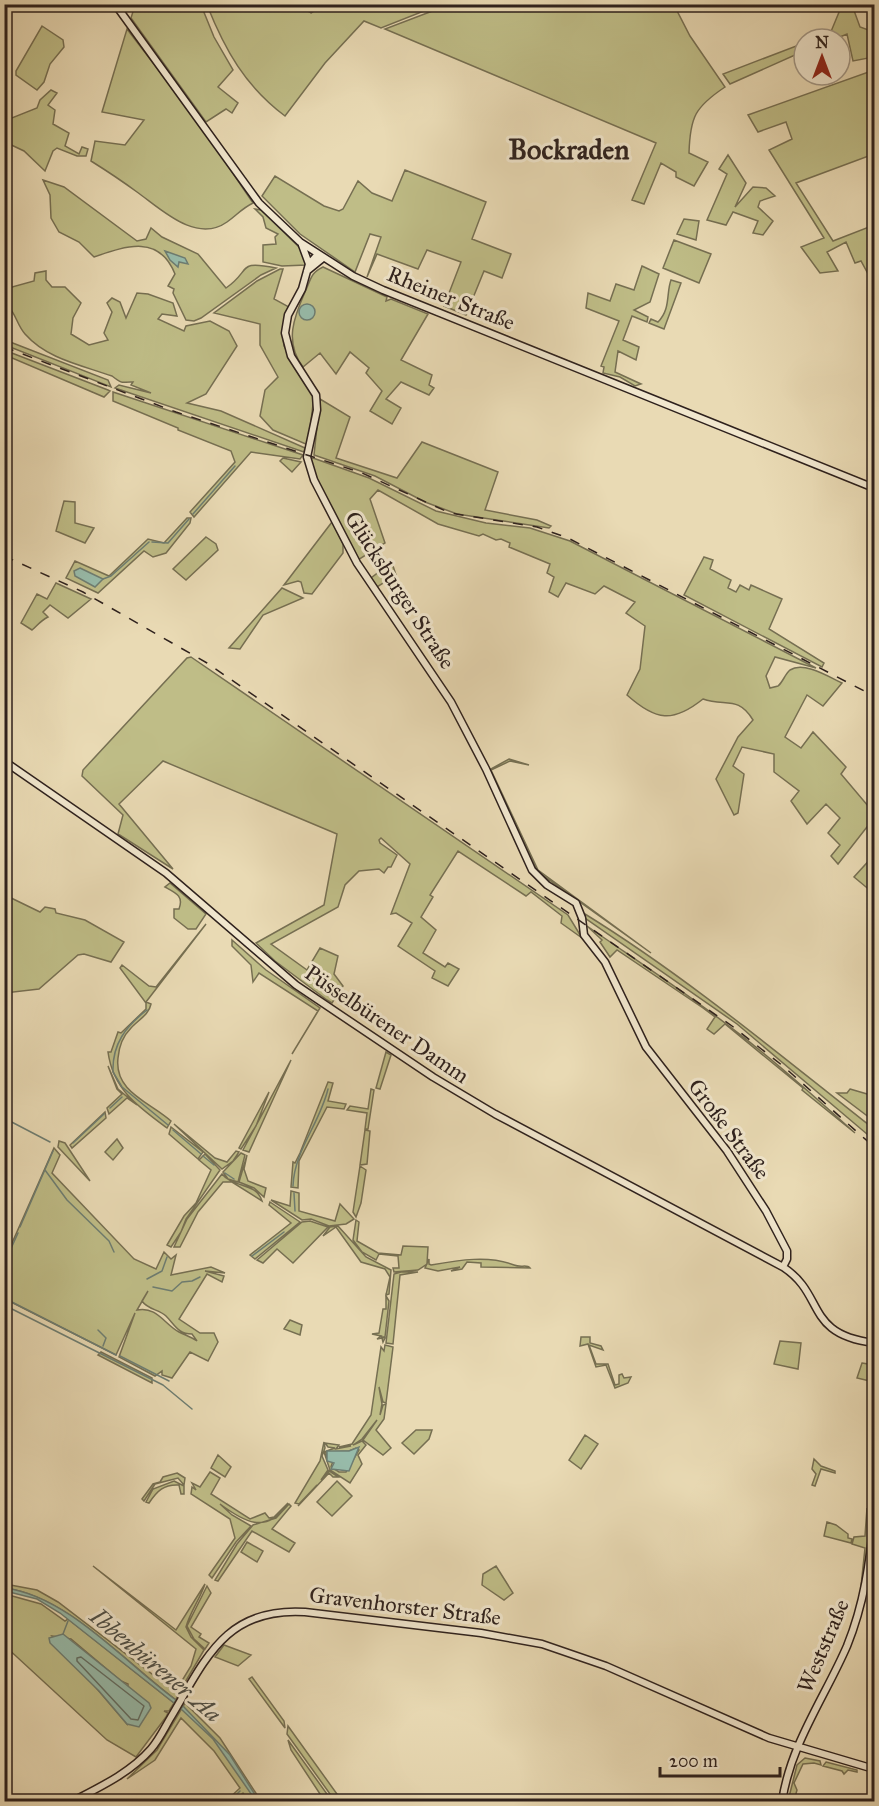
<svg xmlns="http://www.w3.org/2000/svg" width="879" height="1806" font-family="'IM FELL Great Primer',serif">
  <rect width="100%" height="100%" fill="#e9dab4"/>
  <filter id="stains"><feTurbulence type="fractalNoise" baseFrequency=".00333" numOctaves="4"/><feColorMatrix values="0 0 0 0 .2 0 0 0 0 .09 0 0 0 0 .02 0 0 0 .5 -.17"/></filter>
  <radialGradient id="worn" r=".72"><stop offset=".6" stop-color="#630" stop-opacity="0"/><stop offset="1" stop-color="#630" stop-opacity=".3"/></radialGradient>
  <path fill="#bfbd87" stroke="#766f52" stroke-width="1.5" fill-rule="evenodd" d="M324 4 674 5 690 36 725 87C695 107 690 117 689 153L708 162 694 186 676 177V172L661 163 644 204 632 200 656 143 385 29 435 10 434 7 381 28 364 21 325 63 285 116C245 86 225 50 207 5H256L259 10C275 0 296 3 311 13Z
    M135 5H201L214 37 233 70 218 87 238 103 232 113 226 109 206 122 131 18Z
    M842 5H852L860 27 874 32V57L853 61 847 34 835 39H815L830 34Z
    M42 26 63 40 64 47 50 64 44 82 37 90 16 75V71Z
    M127 29 197 120 253 203C241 209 237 215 227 222 196 244 161 209 137 192 122 181 107 171 91 161L95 141 125 145 144 120 102 112Z
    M804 43V51L730 84 723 74Z
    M874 70V154L796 183 833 241 874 225V285L861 261 855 263 846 242 827 252 838 271 820 273 801 247 824 238 769 150 792 139 786 122 758 132 748 115Z
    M51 90 57 93 48 105 55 110 53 124 69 133 65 146 79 154 82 147 88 149 86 156H77L57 148 53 151 45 171 24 151 5 142V113L12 118 37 108 40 100Z
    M728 155 746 183 735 207 753 187 766 188 775 196 760 201 758 207 773 221 763 235 753 233 758 221 733 212 726 225 707 220 727 174 719 169Z
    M405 170 486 202 472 239 511 254 502 278 484 271 466 315 444 306 461 262 427 250 418 269 377 254 367 277 381 237 370 234 355 272 300 234 262 196 275 176 324 206 339 211 343 209 358 181 372 193 392 201Z
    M43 180 64 187 137 241 146 239 151 228 162 237 198 254 226 288C252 270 236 260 276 268L261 275 201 318 194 321 186 320 173 293 174 289 168 286 175 274C159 234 126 246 94 257L79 242 59 232 51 218 50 195Z
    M255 209 261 210 302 250 306 265 282 266 263 262V245L276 244 275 237 278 234 266 228 263 217Z
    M5 210 8 254 5 289 34 281 35 273 46 271V280L52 287H65L81 303 73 318 71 334 89 345 108 340 104 333 112 312 107 303 112 298 120 302 126 318 137 293 148 294 173 303 177 316 162 314 158 319 184 331 186 326 210 321 229 331 237 346 206 394 187 403 221 411 305 448 304 452 115 388 119 385 151 393 131 385 133 382C122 381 125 386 112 376 81 365 47 359 25 334 17 325 16 314 8 306L5 307Z
    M684 219 699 221 696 240 677 234Z
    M674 240 711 254 699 283 663 268Z
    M642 266 659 274 650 302 634 310 648 317 647 322 632 316 623 340 639 347 636 360 618 351 615 372 641 384 635 386 620 377 603 373 604 367 601 366 619 321 586 308 588 293 610 301 616 284 634 290Z
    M323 267 387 297 386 301 391 299 428 314 401 360 432 375 429 385 434 388 429 395 401 382 386 399 401 408 392 424 370 411 382 391 366 373 369 368 350 352 336 374 320 353 303 367C284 342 294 317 305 292 311 280 310 273 323 267Z
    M280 269H283L274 299 289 307 282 331 284 346 314 396 308 445 273 430 260 416 265 390 278 377 260 345V324L214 313 257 281Z
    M671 280 681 283 664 329 649 323 651 319 658 322C671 309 666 293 671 280Z
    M5 340 108 380 111 387 5 345Z
    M4 350 108 390 110 391 104 397 5 355Z
    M113 392 303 455 300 459 251 452 194 517 190 512 235 462 231 451 178 430V428L113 401Z
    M320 399 350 417 336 458 397 478 422 442 498 472 485 510 537 520 551 526 549 528 457 514 425 502 375 476 314 455Z
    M283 458 301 462 292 472 280 461Z
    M313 458 369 478 436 511 486 523 530 528 570 541 816 668 775 657 766 676 770 688 778 686C783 682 785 674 790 670 804 661 829 677 842 683L823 706 807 695 785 737 801 748 813 732 846 767 841 774 874 813V818L838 864 831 856 840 845 828 833 840 818 826 804 807 824 791 801 799 791 774 772V754L742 747 733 766 744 774 738 813 734 815 716 779 738 737 753 720C738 695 725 707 703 699 673 723 656 721 627 695L640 669 645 626 626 613 635 602 604 586 595 594 566 583 558 597 549 592 554 577 547 573 550 564 509 547 510 543 501 539 496 540 483 534 479 536 438 524 378 490 370 499 385 543 358 560 312 469 310 459Z
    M64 501 75 502V523L94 528 85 543 56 531Z
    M187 518H191L190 523 166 553 153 557 144 551 98 593 66 578 75 561 109 576 148 539 164 543Z
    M332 522 343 544V553L312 594 304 593 301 582 298 581 284 585Z
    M206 537 216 544 218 550 186 580 173 569Z
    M704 557 713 560 710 569 731 580 728 588 736 592 740 585 749 590 751 585 782 599 769 629 824 663 822 667 684 595Z
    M388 565 393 566 396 575 377 587 371 578Z
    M56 583 91 599 68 618 50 605 43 612 48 617C40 621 37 626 32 630L21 623 37 594 47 599Z
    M282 588 303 598 263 615 240 649 229 648Z
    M191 657 568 915 582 938 561 923 562 916 531 892 526 896 458 851 430 895 433 897 421 917 436 930 423 953 445 967 448 963 459 969 448 986 432 978 435 971 398 946 412 923 396 913 391 914 410 864 381 838 379 840 380 843 397 855 391 867H388L384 873 379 869 359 871 345 885 338 907 271 944 307 970 320 948 338 956 334 974 343 986 332 1003 327 1000 275 961 256 943 324 905 337 834 163 761 119 804 173 869 118 834 123 815 82 776 83 770 187 658Z
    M509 759 529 765 510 761 491 770 538 870 651 953 538 872 489 770Z
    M874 855V889L872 892 854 877Z
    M170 883 206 914 196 929H188L174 918V909H179C184 896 176 893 165 887Z
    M5 895 40 912 45 907 55 909 56 913 85 920 124 942 111 962 84 954 78 955 39 989 5 993Z
    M585 914C687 977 781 1056 874 1129V1140L737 1024 585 918Z
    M206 924 146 1002 151 1004C149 1015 138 1020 131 1028 123 1036 119 1046 118 1058 114 1092 150 1102 171 1121L167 1128C137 1106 113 1089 108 1052H111L118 1032 121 1033 146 1009V1003L120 968 122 965 149 986 156 987Z
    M587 926C646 967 706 1006 762 1052 794 1078 824 1105 855 1133L802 1090 803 1088 725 1024 714 1034 707 1029 715 1017 703 1008 617 950 610 957 600 942 602 940Z
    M232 940 266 970 320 1008 292 1054 318 1011 259 973 253 982 251 965 232 946Z
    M386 1052 391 1055 380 1089 376 1088Z
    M291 1060 249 1152 243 1150Z
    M108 1066 118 1089 137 1105 127 1098 109 1114 107 1108 122 1094 117 1089Z
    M328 1082 333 1083 328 1101 346 1104 344 1109 327 1107 299 1161 298 1188 291 1187 293 1162 295 1163 300 1153Z
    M371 1089 374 1090 368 1129H365L367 1113 347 1110 350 1106 368 1109Z
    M850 1089 874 1096 872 1100 874 1101V1121L837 1093H847Z
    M269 1092 256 1126 241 1149 239 1148Z
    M105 1112 106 1118 72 1148 70 1145Z
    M174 1124 215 1158 227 1162 236 1151 239 1152 233 1161 222 1169Z
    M171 1127 203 1152 198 1159 169 1134Z
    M365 1130 370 1131 367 1164 360 1165Z
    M117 1139 123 1148 113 1160 105 1152Z
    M59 1141 65 1143 90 1181 58 1147Z
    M54 1148 60 1155 52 1173 134 1259 156 1269 164 1252 171 1259 176 1255 171 1275 211 1267 225 1273 205 1271 224 1276 222 1282 207 1274 179 1319 200 1333H214L218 1342 208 1361 190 1352 172 1378 162 1375V1371L155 1376 119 1357 135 1313 116 1355 5 1299V1259ZM148 1291 142 1301C148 1310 159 1309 166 1316 175 1325 178 1334 192 1334L197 1341C191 1337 185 1335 179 1332 164 1324 157 1306 137 1310Z
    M241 1153 245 1155 238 1182 228 1179 223 1172Z
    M205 1154 220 1170 186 1219 181 1232 171 1247 167 1245 184 1216 196 1203 211 1170 199 1160Z
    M247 1155 244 1169 248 1181 266 1188 264 1197 254 1188 239 1182Z
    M360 1166 366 1170 361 1203 356 1217 353 1212Z
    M222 1174C233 1188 256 1182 262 1201L232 1182H223L198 1212 180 1247H174L187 1219Z
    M291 1191 299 1193V1211L335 1221 340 1204 354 1219 346 1224 329 1226 311 1219 302 1220 271 1200 290 1206Z
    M270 1202 300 1222 255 1259 250 1255 291 1223 269 1205Z
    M356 1220 359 1222 357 1241 378 1253 401 1255 403 1246 428 1247 427 1264 418 1270 394 1272 393 1268H399L398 1256 379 1254 376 1260 362 1252 353 1240Z
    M310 1221 328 1227 293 1263 277 1249 263 1263 257 1260 302 1222Z
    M338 1226 366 1257 391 1270 389 1294 386 1295 390 1277 385 1269 361 1262 336 1227 323 1236 330 1227Z
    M429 1259V1264L431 1265C459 1260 489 1255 514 1265 521 1268 527 1264 530 1268L481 1267V1263L467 1262 462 1269 451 1271 460 1267 438 1271 425 1268Z
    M401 1272H418L400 1275 393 1344 386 1343 394 1274Z
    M386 1296 389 1301 385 1337H381L385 1338 383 1342 382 1338 377 1339 381 1336 372 1334 379 1333 383 1309H386Z
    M290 1320 302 1325 300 1335 284 1329Z
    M581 1337H590V1343L601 1346 603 1350 589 1345 596 1364H608L615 1385 619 1384V1375L622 1374 624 1378 631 1377 628 1383 615 1388 606 1365 596 1367 588 1344 580 1346Z
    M780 1341 801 1343 798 1369 774 1364Z
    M385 1345 393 1347 386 1403 383 1402 379 1387 382 1404 380 1415 383 1405 386 1404 384 1419 376 1430 391 1448 383 1455 363 1440 377 1420 362 1439 353 1445 362 1441 366 1445 358 1455 362 1464 350 1483 330 1470 324 1452 335 1448 328 1447 325 1443 339 1445 336 1449 351 1446 339 1447 352 1444 371 1415 381 1347 384 1351ZM356 1448 359 1450 346 1472H339L331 1467 333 1461 327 1460 326 1452 349 1451Z
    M101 1352 152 1378V1383L98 1355Z
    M862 1363 874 1365V1382L857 1378Z
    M416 1430H432L429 1439 414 1454 402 1443Z
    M585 1435 598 1444 581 1469 569 1460Z
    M324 1442 325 1448 322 1456 328 1470 321 1480 329 1471 338 1477H333L329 1473 298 1506 317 1485 299 1504 295 1503 320 1461Z
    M218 1455 231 1467 225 1477 211 1468Z
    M814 1459 821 1466 835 1471V1473L821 1469 815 1486 812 1485 816 1474 812 1469Z
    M210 1472 220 1478 211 1494 250 1519 265 1513 269 1518 274 1517 288 1503C266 1536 243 1521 220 1504L232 1515 251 1526 236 1542 212 1578 209 1575 235 1538 230 1519 191 1494 192 1487 196 1490 192 1483 200 1487Z
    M177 1473 185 1478 184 1485 178 1478 155 1484 144 1501 142 1499 153 1484 160 1482 163 1477Z
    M174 1481 184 1486V1494H181L179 1485C164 1484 157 1491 149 1503L146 1502 153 1489Z
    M337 1481 352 1496 332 1516 317 1502Z
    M289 1504 291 1506 272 1529 295 1543 289 1552 252 1531 218 1581 215 1580 237 1544 253 1525 276 1518Z
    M867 1508C873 1524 865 1566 861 1586L865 1548 852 1544 854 1537 865 1536Z
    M827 1522 836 1525 848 1534V1538L852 1539 851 1543 824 1536Z
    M247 1542 263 1551 257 1562 241 1552Z
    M93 1566 176 1630 205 1584C200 1599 190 1612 186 1627L191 1637 204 1650 180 1691 156 1676 157 1671 180 1684 191 1666 196 1649Z
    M496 1566 513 1593 504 1600 482 1585 483 1574Z
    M5 1584 37 1590 58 1602 178 1694 176 1700C125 1662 68 1597 5 1588Z
    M207 1586 211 1593 191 1627 201 1634 199 1637 209 1643 205 1649 194 1639 187 1626Z
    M5 1594 41 1604 65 1621 68 1619 174 1703 169 1711H164L168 1713 166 1717 136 1757 107 1740 5 1646ZM52 1636 71 1639 121 1681 128 1684 127 1724Z
    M224 1645 251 1655 238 1666 215 1657Z
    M252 1677 284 1721 285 1728 249 1679Z
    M185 1703 220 1738 261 1801H249L243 1793 233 1801H226L240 1788 214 1751 181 1718 155 1760 127 1779 157 1750Z
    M288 1726 342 1801H335L287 1734Z
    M288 1740 332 1801H325L322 1797 291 1750Z
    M805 1758 820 1761 821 1765 814 1763 803 1764 794 1783 797 1790 794 1801H788L797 1765Z
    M826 1762 857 1770V1772L848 1770 844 1774 842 1771 823 1766Z"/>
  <path fill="#97bbaa" stroke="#6d7d72" stroke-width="1.5" d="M165 251 185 258 188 264 179 262 178 267 170 260Z
    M299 312a8 8 0 1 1 16 0a8 8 0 1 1-16 0Z
    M80 568 103 579 95 587 75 576 74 571Z
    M359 1447 349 1471 331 1469 334 1463 327 1461V1451H349Z
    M5 1588C68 1596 125 1663 176 1700L174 1703 60 1613 37 1599 5 1591Z
    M63 1634 149 1703 151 1708 139 1727 127 1724 99 1691 50 1643 49 1638Z
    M183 1706 230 1755 259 1801H256L213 1739 181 1709Z"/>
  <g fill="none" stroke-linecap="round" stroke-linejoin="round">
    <path stroke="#626e64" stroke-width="1.5" d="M81 1657 144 1706 138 1720 131 1719 77 1661V1658Z"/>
    <path stroke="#6d7d72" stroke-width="1.5" d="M193 514 235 466
      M152 542 168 543 189 519
      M103 579 111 576 149 542
      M147 1010C126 1026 112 1044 113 1072L122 1087 168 1125
      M110 1108 122 1097
      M4 1118 50 1142
      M173 1130 201 1154
      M73 1143 104 1114
      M203 1156 214 1165
      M45 1170 67 1200 109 1241 114 1252
      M225 1173 234 1179
      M293 1186C294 1151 320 1123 328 1089
      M294 1193 295 1211
      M20 1227 53 1151
      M252 1256 284 1232
      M4 1264 18 1233
      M147 1279 162 1271 167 1257
      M153 1287 172 1291 182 1282 192 1281 200 1277
      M4 1298 116 1355
      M4 1305 163 1385 192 1409
      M98 1330 106 1338 103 1346
      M120 1356 169 1381
      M63 1634 68 1621
      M229 1802 240 1791"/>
    <defs>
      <path id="secondary" d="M115 4 259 203 300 242 353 276 383 290 874 488
        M302 245 309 264
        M318 254 309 264 302 289 288 315 285 333 291 356 316 395 317 410 307 457 314 480 357 563 451 702 486 769 532 870 547 885 576 903 582 918 584 935 605 962 646 1047 727 1151 766 1211 787 1251V1259L783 1267
        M307 271 323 258
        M4 761 166 873 296 985 433 1077 495 1114 783 1267C826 1295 804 1334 874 1343
        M71 1802C100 1787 130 1773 151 1749 159 1740 165 1727 171 1717 206 1658 226 1607 305 1612L481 1633 542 1644 606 1666 769 1738 874 1769
        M782 1802C790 1745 825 1697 847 1646 864 1604 870 1562 874 1517"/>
    </defs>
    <use href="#secondary" stroke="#2e211d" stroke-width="9"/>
    <use href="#secondary" stroke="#f1e7ce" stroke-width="6"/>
    <path stroke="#2e211d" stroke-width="1.5" stroke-dasharray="10 10" stroke-linecap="butt" d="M4 347 176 412 362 473 450 513 537 527 568 538 874 696
      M4 556 83 592 207 663 732 1026 783 1066 874 1147"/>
  </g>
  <g text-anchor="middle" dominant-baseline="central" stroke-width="6" stroke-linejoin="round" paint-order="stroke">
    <g font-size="22" fill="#2e211d" stroke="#f1e7ce">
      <text transform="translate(451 298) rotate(22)">Rheiner Straße</text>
      <text transform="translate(400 590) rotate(57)">Glücksburger Straße</text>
      <text transform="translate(387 1024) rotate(34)">Püsselbürener Damm</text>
      <text transform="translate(729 1129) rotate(53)">Große Straße</text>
      <text transform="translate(405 1606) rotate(7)">Gravenhorster Straße</text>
      <text transform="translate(823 1646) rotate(-67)">Weststraße</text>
    </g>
    <g font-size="24" font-style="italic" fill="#4e4f47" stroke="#f1e7ce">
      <text transform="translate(156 1665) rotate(40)">Ibbenbürener Aa</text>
    </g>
    <g font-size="28" font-weight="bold" fill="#2e211d" stroke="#f1e7ce">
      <text x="569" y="149">Bockraden</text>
    </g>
  </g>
  <rect width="879" height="1806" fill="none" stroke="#e9dab4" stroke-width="24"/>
  <rect x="6" y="6" width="867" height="1794" fill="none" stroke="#2e211d" stroke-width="3"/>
  <rect x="12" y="12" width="855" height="1782" fill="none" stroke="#2e211d" stroke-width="1.5"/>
  <g transform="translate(822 57)"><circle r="28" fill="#f1e7ce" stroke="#a39887" stroke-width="1.5"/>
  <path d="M0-4.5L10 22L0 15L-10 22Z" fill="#8f2418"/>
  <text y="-9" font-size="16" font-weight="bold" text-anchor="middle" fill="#2e211d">N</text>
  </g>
  <path d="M660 1767v9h120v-9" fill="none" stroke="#2e211d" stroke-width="3"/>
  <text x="669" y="1767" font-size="18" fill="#2e211d" stroke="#f1e7ce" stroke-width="4.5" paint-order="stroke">200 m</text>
  <rect width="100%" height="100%" filter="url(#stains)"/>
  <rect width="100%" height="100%" fill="url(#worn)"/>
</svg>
